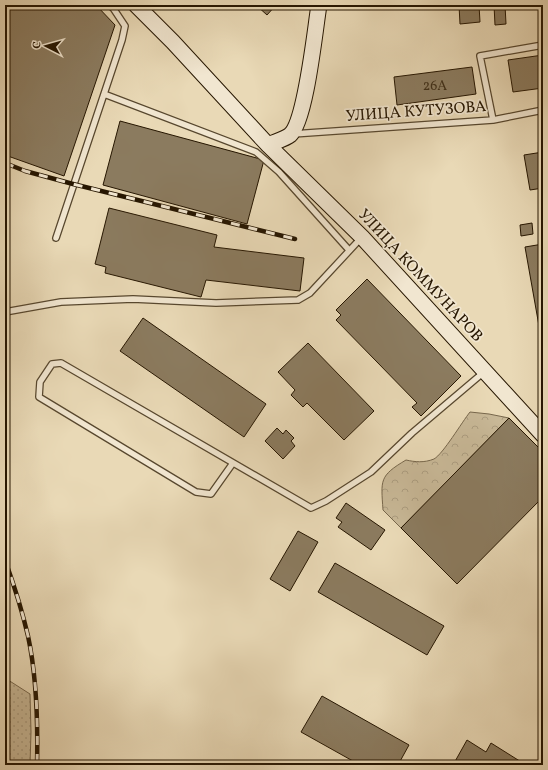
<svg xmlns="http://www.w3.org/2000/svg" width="548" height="770" font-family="Vollkorn,serif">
  <defs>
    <pattern id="grass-dots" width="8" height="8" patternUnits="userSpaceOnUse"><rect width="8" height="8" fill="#c8b897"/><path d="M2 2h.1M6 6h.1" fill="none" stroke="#ac9d80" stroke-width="1.8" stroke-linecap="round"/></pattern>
    <pattern id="forest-crowns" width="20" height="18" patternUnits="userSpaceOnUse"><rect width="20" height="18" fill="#c8b897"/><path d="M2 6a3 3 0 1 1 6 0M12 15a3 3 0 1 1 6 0" fill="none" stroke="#ac9d80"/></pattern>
  </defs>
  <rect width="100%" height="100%" fill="#e9d9b6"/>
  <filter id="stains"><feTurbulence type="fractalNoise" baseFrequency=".005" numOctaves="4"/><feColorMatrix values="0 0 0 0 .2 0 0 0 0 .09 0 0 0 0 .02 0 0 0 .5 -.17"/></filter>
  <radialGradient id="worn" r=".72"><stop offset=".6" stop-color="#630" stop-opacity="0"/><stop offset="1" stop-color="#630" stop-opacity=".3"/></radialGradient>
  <path fill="url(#grass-dots)" stroke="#77674c" d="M5 678 30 694 31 732 30 765H5Z"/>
  <path fill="url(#forest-crowns)" stroke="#77674c" d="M470 412 489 414 509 418 401 528 383 510C381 480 379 476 406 460 415 462 424 463 434 459 443 454 462 422 470 412Z"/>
  <path fill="#8b7b5f" stroke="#261601" d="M5 5H96L115 25 64 176 5 155Z
    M256 5H276L267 15Z
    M459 5H479L480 22 460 24Z
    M494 5H505L506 24 495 25Z
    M543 55V88L513 92 508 60Z
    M472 67 476 94 397 105 394 77Z
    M120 121 264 160 247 224 103 185Z
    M543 152V188L530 190 524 155Z
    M109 208 217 235 214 247 304 258 300 291 206 280 201 297 105 273 106 267 95 264Z
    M532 223 533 234 521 236 520 225Z
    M543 244V325L539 326 525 247Z
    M367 279 461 376 421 416 412 407 417 403 336 320 341 315 336 310Z
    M143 318 266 404 244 437 120 351Z
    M308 343 374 411 344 440 307 403 303 407 291 395 295 390 278 372Z
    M509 418 543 452V497L457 584 401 528Z
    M277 428 283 434 286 430 294 438 291 441 295 446 283 459 265 441Z
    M346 503 385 530 371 550 338 527 342 522 336 518Z
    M298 531 318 542 290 591 270 579Z
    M335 563 444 626 427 655 318 592Z
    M322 696 409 745 398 765H360L301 732Z
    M467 740 486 752 491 743 526 765H453Z"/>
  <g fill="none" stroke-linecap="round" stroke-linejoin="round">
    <defs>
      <path id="lane" d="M104 94 256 152 279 172 349 250
        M493 120 480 56 543 45
        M293 134 493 120 543 110
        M56 238 122 40 125 26 113 8 109 5
        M5 312 61 302 133 299 216 303 298 300 310 293 362 237
        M233 463 211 494 196 492 39 397 40 382 52 364 61 363 311 508 326 501 371 472 412 433 484 372"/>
      <path id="secondary" d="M136 5 173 42 268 145 362 237 543 435
        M268 145C274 142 285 139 290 135 306 121 315 29 319 5"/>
    </defs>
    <use href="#lane" stroke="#57472e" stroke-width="8"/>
    <use href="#secondary" stroke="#261601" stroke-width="17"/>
    <use href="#lane" stroke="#f1e6d0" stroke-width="5.5"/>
    <use href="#secondary" stroke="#f1e6d0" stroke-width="15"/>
    <defs>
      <path id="rail" d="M5 163 25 171 73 184 295 239
        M5 560C14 585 22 610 28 636 37 678 38 722 37 765"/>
    </defs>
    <use href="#rail" stroke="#261601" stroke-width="4.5"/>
    <use href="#rail" stroke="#f1e6d0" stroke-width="3" stroke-dasharray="9" stroke-linecap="butt"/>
  </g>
  <g text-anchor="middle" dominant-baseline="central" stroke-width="3.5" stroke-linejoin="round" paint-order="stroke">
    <g font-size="14" fill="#3f2f18">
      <text x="435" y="86">26А</text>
    </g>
    <g font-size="16" fill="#261601" stroke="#f1e6d0">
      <text transform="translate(416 112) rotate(-4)">УЛИЦА КУТУЗОВА</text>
      <text transform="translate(420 276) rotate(47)">УЛИЦА КОММУНАРОВ</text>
    </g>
  </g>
  <rect width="548" height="770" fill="none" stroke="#e9d9b6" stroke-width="20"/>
  <rect x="6" y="6" width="536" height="758" fill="none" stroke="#261601" stroke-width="2"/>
  <rect x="10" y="10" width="528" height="750" fill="none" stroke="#261601"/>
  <g transform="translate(46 46) rotate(276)" stroke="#f1e6d0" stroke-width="3" paint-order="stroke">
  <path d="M0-3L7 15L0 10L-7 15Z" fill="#261601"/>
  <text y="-6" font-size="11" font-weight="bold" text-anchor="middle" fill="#261601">С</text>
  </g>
  <rect width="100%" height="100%" filter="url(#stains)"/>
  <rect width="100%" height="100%" fill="url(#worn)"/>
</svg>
